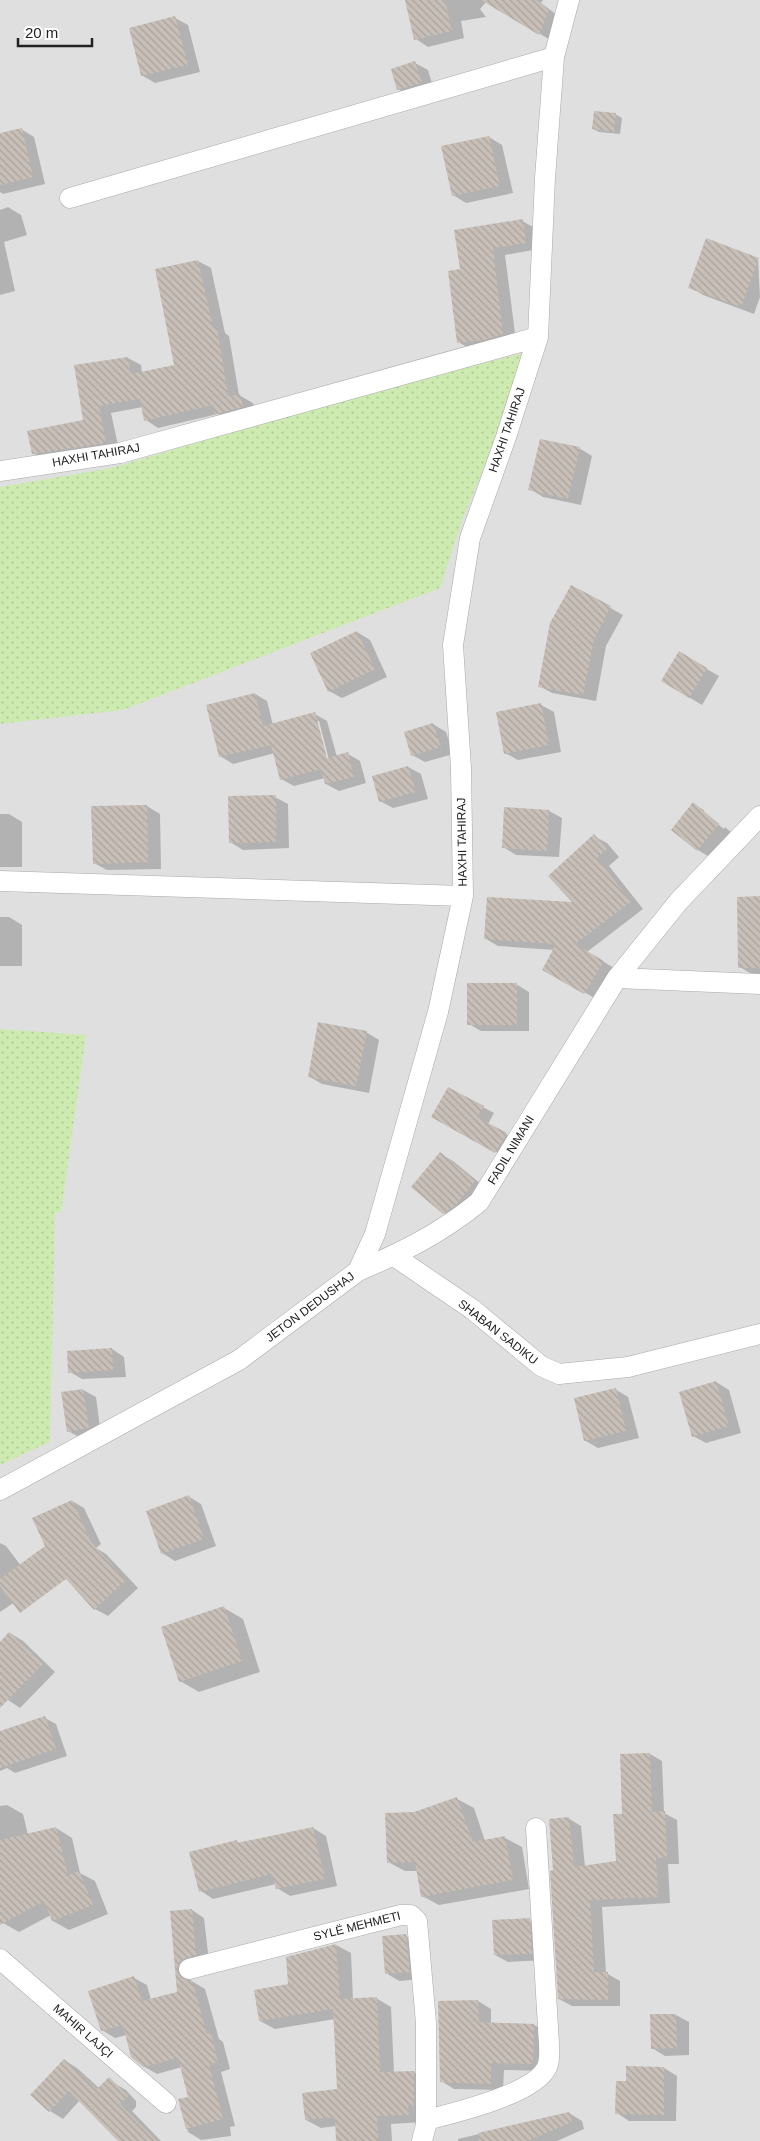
<svg xmlns="http://www.w3.org/2000/svg" width="760" height="2141" font-family="Helvetica,sans-serif">
  <defs>
    <pattern id="grass-dots" width="8" height="8" patternUnits="userSpaceOnUse" patternTransform="scale(1.25)"><rect width="8" height="8" fill="#cdebb0"/><path d="M2 2h.1M6 6h.1" fill="none" stroke="#b0c997" stroke-width="1.8" stroke-linecap="round"/></pattern>
    <pattern id="building-back-hatch" width="6" height="6" patternUnits="userSpaceOnUse" patternTransform="scale(1.25)"><rect width="6" height="6" fill="#c7bfb8"/><path d="M-1 5l2 2M0 0l6 6M5-1l2 2" fill="none" stroke="#aba49e"/></pattern>
  </defs>
  <rect width="100%" height="100%" fill="#f2efe9"/>
  <path fill="#e0dfdf" d="M0 0H760V2141H0Z"/>
  <path fill="url(#grass-dots)" d="M524 353 487 460 463 518 440 588 123 710 0 724V487L111 468 376 390Z
    M0 1029 86 1035 61 1212 55 1213 50 1442 0 1465Z"/>
  <path fill="#0003" fill-rule="evenodd" d="M407 0H488L480 9 486 17 461 21 464 38 428 47 416 39Z
    M492 0H543L541 3 561 18 552 41 488 3Z
    M175 18 188 25 200 72 155 83 143 76Z
    M415 63 428 70 434 90 411 97 398 89Z
    M615 114 622 118 620 134 599 132 593 129Z
    M21 129 34 137 45 184 3 194 0 192V134Z
    M489 137 502 145 513 193 466 203 453 195Z
    M8 207 21 215 27 235 4 242 15 291 0 295V210Z
    M522 221 535 228 539 249 505 255 516 341 471 349 458 342 461 270Z
    M758 259 760 297 754 314 703 295 690 287Z
    M198 261 211 268 225 333 229 336 239 395 253 403 255 414 229 421 218 414 158 428 146 420 143 407 111 413 119 450 46 461 33 453 84 421 75 366 128 358 141 365 142 373 175 366Z
    M579 448 592 456 581 505 543 497 530 489Z
    M571 586 623 615 606 646 596 701 552 693 539 686Z
    M357 632 370 640 387 677 342 698 329 691Z
    M679 653 719 676 702 705 662 681Z
    M255 694 267 701 273 725 315 714 327 721 337 757 348 754 360 761 366 783 339 791 326 784 325 778 294 786 281 779 275 753 233 764 220 756ZM316 721H319L330 764H328Z
    M541 705 554 712 561 752 518 760 505 753Z
    M433 724 446 732 453 754 425 762 412 755Z
    M408 767 421 774 428 799 393 808 380 801Z
    M275 797 288 804 289 848 243 850 230 842Z
    M693 804 704 810V813L724 829 725 827 731 832 711 858 698 850 672 830Z
    M147 806 160 814 161 869 107 870 94 863 93 807Z
    M549 811 562 818 559 857 516 855 503 847Z
    M0 814H9L22 822V867H0Z
    M594 836 607 843 619 857 609 866 643 909 587 952 616 969 598 1000 543 969 555 950 498 946 486 939 575 903Z
    M760 898V975H753L740 967Z
    M0 917H9L22 925V966H0Z
    M516 984 529 992V1031H481L469 1024Z
    M366 1032 379 1040 369 1093 322 1084 310 1077Z
    M483 1107 494 1113 488 1124 518 1141 507 1158 433 1117Z
    M440 1154 453 1161 487 1189 457 1220 444 1213Z
    M112 1349 124 1357 126 1377 82 1379 70 1372Z
    M716 1382 729 1390 741 1433 706 1443 693 1436Z
    M615 1389 628 1397 639 1438 598 1448 586 1441 575 1399Z
    M83 1390 96 1397 101 1435 81 1438 68 1431 63 1393Z
    M188 1496 201 1504 216 1546 175 1561 162 1553Z
    M72 1501 84 1508 101 1544 96 1548 106 1554 138 1588 108 1616 95 1609Z
    M0 1543 6 1546 37 1587 0 1612Z
    M224 1608 243 1619 260 1672 199 1692 180 1681Z
    M10 1633 23 1641 55 1672 20 1708 8 1700 0 1693V1643Z
    M45 1718 56 1724 67 1756 15 1773 7 1768 0 1771V1733Z
    M650 1754 662 1761 664 1813 677 1820 679 1864H668L670 1903 602 1907 606 1973 620 1981V2006H572L559 1999 555 1871 568 1818 581 1826 585 1867 617 1862 623 1815Z
    M457 1799 474 1808 485 1841 505 1838 522 1847 529 1889 439 1905 422 1896 418 1871H405L388 1862Z
    M7 1805 23 1814 28 1835 56 1828 72 1838 80 1873 95 1881 108 1914 69 1930 53 1921 51 1915 19 1932 3 1923 0 1917V1806Z
    M313 1828 326 1836 337 1886 290 1896 277 1888 276 1884 213 1899 201 1891 236 1841 241 1844Z
    M192 1910 204 1918 209 1962 190 1973V1980L205 1989 219 2039 223 2042 230 2069 221 2072 235 2126 230 2127 231 2136 201 2140 188 2132 180 2100 189 2098 182 2067 157 2074 143 2066 127 2035 115 2038 102 2030 134 1978 147 1985 151 2000 178 1993 171 1912Z
    M529 1920 542 1927 544 1960 508 1962 495 1955Z
    M406 1936 419 1943 422 1979 399 1981 386 1973Z
    M336 1945 351 1953 353 2000 376 1998 391 2007 394 2073 414 2072 428 2081 423 2122 391 2124 392 2141H337L336 2126 321 2128 306 2120 338 2090 335 2019 275 2029 260 2021 289 1985Z
    M478 2001 491 2009V2024L534 2025 547 2032 545 2071 504 2070 503 2090 454 2089 441 2081 439 2002Z
    M676 2015 689 2022V2055L665 2056 652 2048Z
    M64 2060 77 2068 99 2088 112 2082 126 2090 136 2101V2107L132 2111 161 2141H120L80 2100 63 2119 50 2111 32 2095Z
    M627 2068H664L677 2076 676 2121H629L617 2113 627 2082Z
    M569 2113 582 2121 584 2129 557 2141H458V2139Z"/>
  <path fill="url(#building-back-hatch)" d="M405 0H445L452 31 414 40Z
    M481 0H536L549 9 539 35Z
    M175 16 188 65 141 76 129 28Z
    M415 61 422 83 397 90 391 69Z
    M594 111 616 113 614 132 592 129Z
    M22 128 33 177 0 185V133Z
    M489 136 500 186 452 196 441 146Z
    M523 219 526 243 493 248 503 334 484 340 457 343 448 271 460 269 454 230Z
    M706 238 759 258 741 307 688 288Z
    M198 260 213 328 217 327 228 396 240 394 243 407 215 414 213 405 144 421 140 399 99 406 106 443 32 454 27 431 83 420 74 365 128 357 131 374 174 365 155 269Z
    M540 439 580 447 568 499 528 490Z
    M571 585 611 606 594 639 583 695 538 687 550 623Z
    M357 631 375 669 328 692 310 653Z
    M679 651 707 668 689 698 661 681Z
    M255 693 263 726 315 712 327 758 348 752 354 777 325 784 321 769 280 780 271 745 219 757 206 705Z
    M541 703 549 745 504 754 496 712Z
    M433 723 441 747 411 756 404 732Z
    M408 766 416 792 379 802 372 776Z
    M276 795V842L229 843 228 796Z
    M693 802 719 824 697 851 671 830Z
    M147 805 148 862 93 864 91 806Z
    M504 807 549 810 547 851 502 848Z
    M594 834 607 849 597 858 631 902 575 944 604 961 584 994 542 970 556 944 484 939 487 897 572 902 548 876Z
    M760 896V968H738L737 897Z
    M467 983H517V1025H467Z
    M318 1022 367 1031 356 1086 308 1077Z
    M448 1087 484 1106 477 1117 507 1133 495 1153 431 1117Z
    M440 1152 475 1181 455 1206 443 1214 411 1187Z
    M112 1348 113 1370 68 1373 67 1351Z
    M716 1381 729 1426 692 1437 679 1392Z
    M616 1388 626 1431 584 1441 574 1398Z
    M83 1389 89 1428 67 1432 61 1392Z
    M189 1495 204 1539 161 1554 146 1511Z
    M72 1500 91 1542 126 1580 94 1610 66 1579 20 1613 0 1586V1579L45 1546 32 1518Z
    M224 1606 242 1661 179 1682 161 1627Z
    M9 1632 43 1664 0 1708V1642Z
    M45 1716 56 1749 0 1768V1731Z
    M650 1753 652 1812 665 1811 667 1857 656 1858 658 1897 590 1900 594 1972H608V2000L558 1999 550 1871 553 1870 549 1819 569 1817 574 1867 616 1861 613 1814H622L620 1754Z
    M457 1797 473 1842 505 1836 513 1880 421 1897 415 1862 387 1863 385 1813 414 1812Z
    M56 1827 68 1875 79 1871 93 1905 52 1921 44 1901 0 1925V1840Z
    M313 1827 325 1879 276 1889 272 1874 199 1892 189 1852 237 1840V1843Z
    M192 1909 196 1955 181 1960 178 1965 177 1971 181 1978 186 1980H192L207 2034 211 2033 218 2062 209 2065 223 2119 186 2129 178 2099 188 2097 178 2058 143 2067 131 2057 123 2025 101 2031 88 1991 134 1976 142 2001 177 1992 170 1911Z
    M530 1918 532 1954 494 1955 492 1920Z
    M406 1934 410 1972 385 1974 382 1936Z
    M336 1944 340 1999 377 1997 380 2072 414 2071V2106H408L409 2115 377 2116 378 2141H336L335 2117 305 2120 302 2093 337 2089 333 2009 259 2021 254 1990 288 1984 286 1957Z
    M478 2000 479 2022 534 2024 533 2064 491 2063V2084L440 2082 438 2001Z
    M650 2014H676L677 2048 651 2049Z
    M64 2059 97 2089 109 2077 128 2096 120 2104 157 2141H118L69 2091 49 2112 30 2095Z
    M626 2066 664 2067V2115L615 2114 616 2081H626Z
    M569 2112 572 2122 527 2141H479L478 2133Z"/>
  <g fill="none" stroke-linecap="round" stroke-linejoin="round">
    <defs>
      <path id="street" d="M70 198 554 57
        M0 471 120 453 538 337
        M0 881 463 896
        M617 978 760 984
        M394 1256 472 1309 541 1366 559 1374 628 1367 760 1334
        M358 1271C403 1252 441 1233 479 1202L617 978 679 901 760 816
        M0 1490 239 1360 358 1271 375 1234 438 1012 463 896 461 768 453 645 470 538 506 437 538 337 545 178 554 57 569 0
        M0 1959 166 2103
        M189 1969 401 1915H411L417 1921 426 2023V2125L422 2141
        M426 2120C454 2113 531 2095 546 2069 552 2059 548 2038 548 2027L536 1828"/>
    </defs>
    <use href="#street" stroke="#a9a9a9" stroke-width="21"/>
    <use href="#street" stroke="#fff" stroke-width="20"/>
  </g>
  <g text-anchor="middle" dominant-baseline="central" stroke-width="4.5" stroke-linejoin="round" paint-order="stroke">
    <g font-size="12" fill="#222" stroke="#fff">
      <text transform="translate(507 430) rotate(-71)">HAXHI TAHIRAJ</text>
      <text transform="translate(96 455) rotate(-10)">HAXHI TAHIRAJ</text>
      <text transform="translate(462 842) rotate(-91)">HAXHI TAHIRAJ</text>
      <text transform="translate(511 1150) rotate(-59)">FADIL NIMANI</text>
      <text transform="translate(310 1307) rotate(-37)">JETON DEDUSHAJ</text>
      <text transform="translate(498 1332) rotate(38)">SHABAN SADIKU</text>
      <text transform="translate(357 1926) rotate(-14)">SYLË MEHMETI</text>
      <text transform="translate(83 2031) rotate(41)">MAHIR LAJÇI</text>
    </g>
  </g>
  <path d="M18 38v8h74v-8" fill="none" stroke="#222222" stroke-width="2.5"/>
  <text x="25" y="38" font-size="15" fill="#222222" stroke="#ffffff" stroke-width="4" paint-order="stroke">20 m</text>
</svg>
